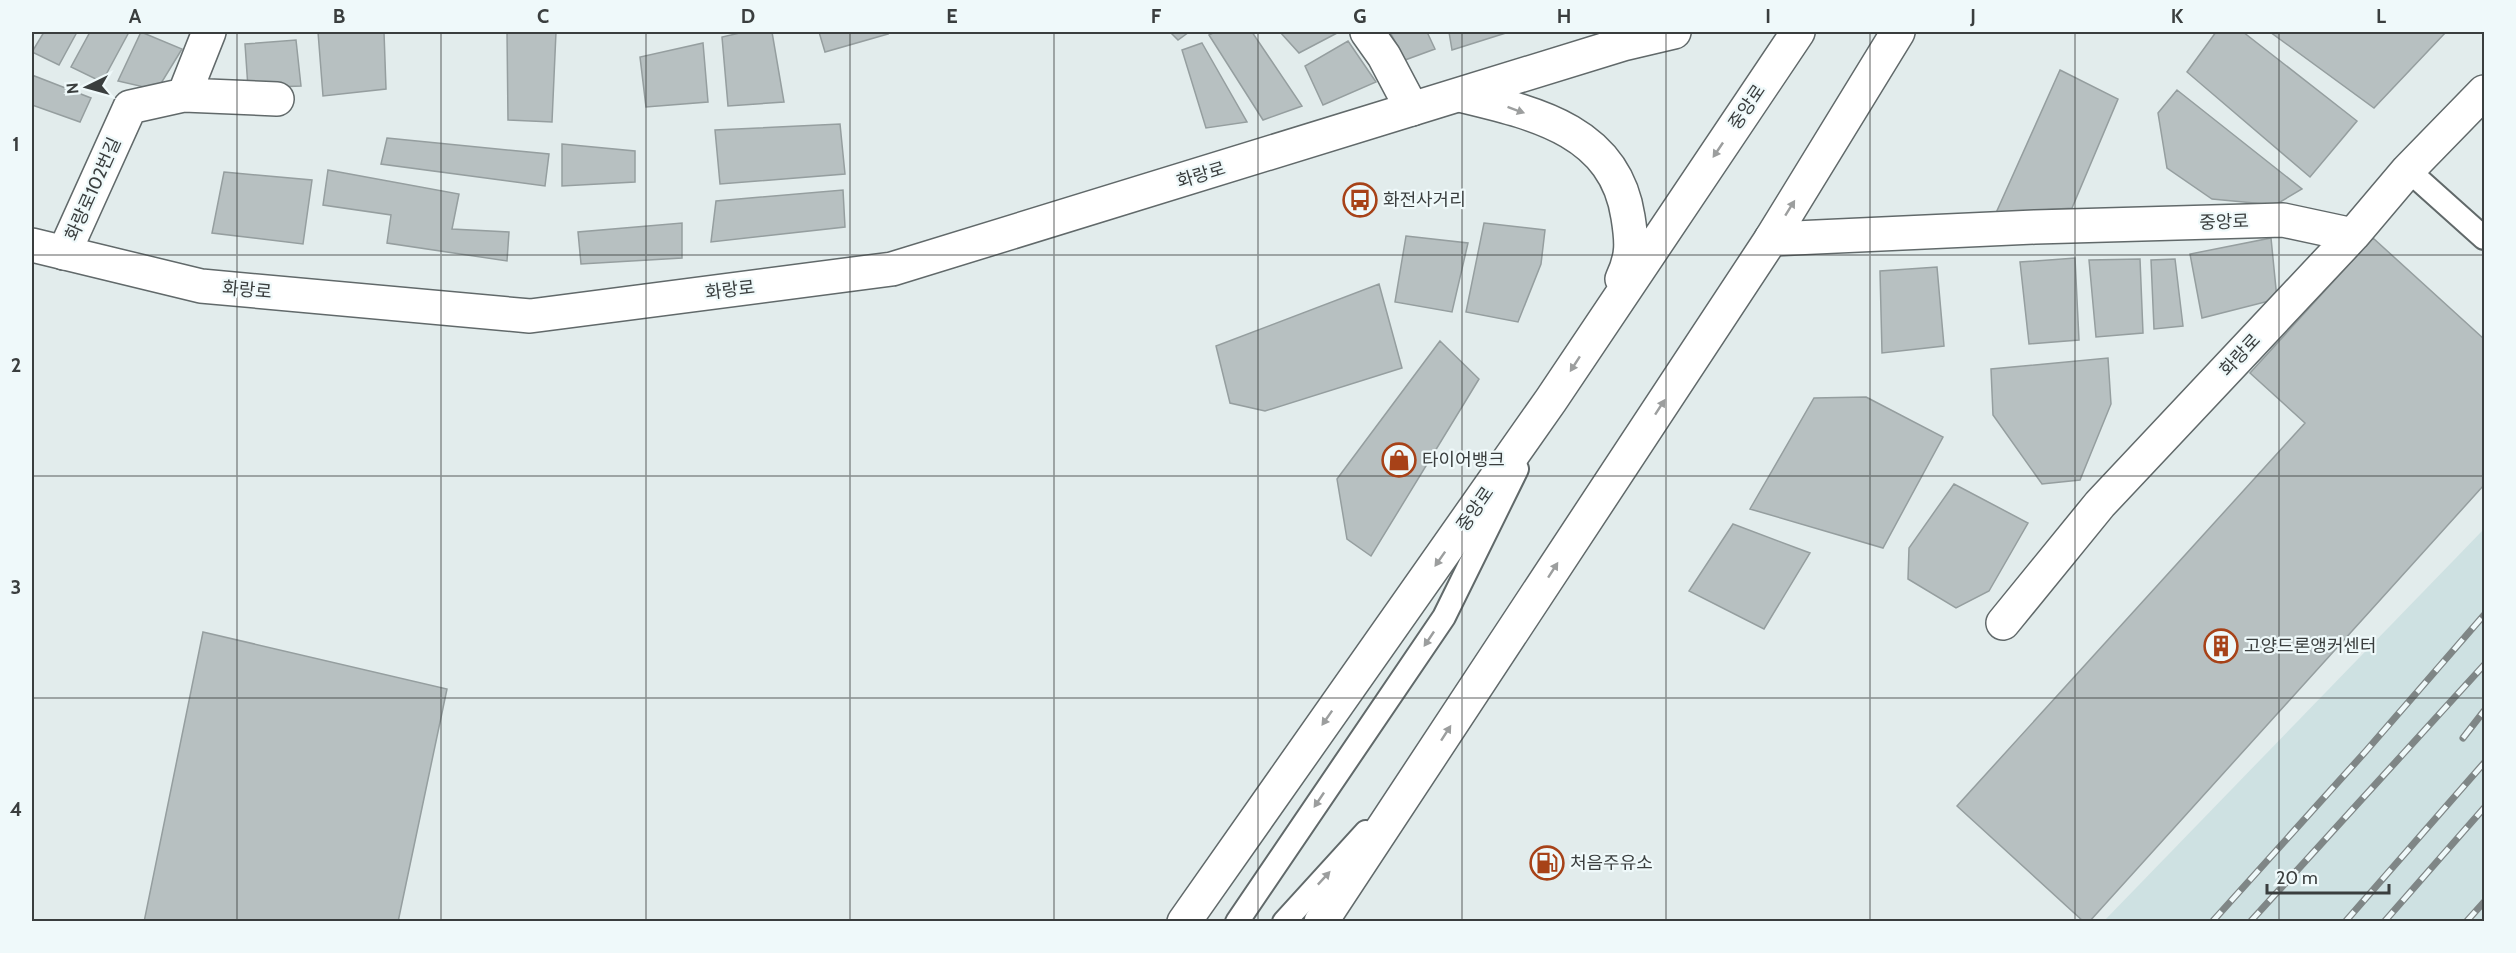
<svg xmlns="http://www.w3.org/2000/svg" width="2516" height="953" font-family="Cabin,'Noto Sans KR',sans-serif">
  <rect width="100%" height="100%" fill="#e2ecec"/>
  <path fill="#cee1e2" d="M2484 529V921H2104Z"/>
  <path fill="#b7c0c1" stroke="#959e9f" stroke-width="1.5" d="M44 32H77L59 65 32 52Z
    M90 32H129L102 82 71 67Z
    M141 32 182 49 157 90 118 81Z
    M318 32H384L386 89 323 96Z
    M507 32H556L552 122 508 120Z
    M744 32H772L784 102 728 106 722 37Z
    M819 32H887L888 34 825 52Z
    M1170 32H1189L1178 40Z
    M1215 32H1252L1302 106 1263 120 1209 35Z
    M1280 32H1339L1299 53Z
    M1390 32H1427L1435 49 1405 60Z
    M1449 32H1509L1452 50Z
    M2216 32H2243L2357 121 2310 177 2187 72Z
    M2270 32H2446L2374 108Z
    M296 40 301 86 248 88 245 44Z
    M1348 41 1376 82 1323 105 1305 66Z
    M703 43 708 102 646 107 640 57Z
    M1202 43 1247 122 1206 128 1182 50Z
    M2060 70 2118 99 2072 208 1996 213Z
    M32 75 91 98 80 122 32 105Z
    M2177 90 2302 189 2275 205 2212 199 2167 168 2158 113Z
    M840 124 845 174 720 184 715 130Z
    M387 138 549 154 545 186 381 164Z
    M562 144 635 151V182L562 186Z
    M328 170 459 194 452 229 509 232 507 261 387 243 391 215 323 205Z
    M224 172 312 180 303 244 212 233Z
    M843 190 845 227 711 242 716 201Z
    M682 223V258L581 264 578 232Z
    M1484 223 1545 230 1541 264 1518 322 1466 312Z
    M1406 236 1468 243 1452 312 1395 302Z
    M2271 238 2277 299 2202 318 2190 254Z
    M2373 238 2484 339V485L2089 922H2084L1957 806 2305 423 2250 373Z
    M2075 258 2079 340 2029 344 2020 262Z
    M2140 259 2143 333 2096 337 2089 260Z
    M2175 259 2183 326 2154 329 2151 260Z
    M1937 267 1944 346 1882 353 1880 271Z
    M1379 284 1402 368 1265 411 1230 403 1216 346Z
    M1440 341 1479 379 1371 556 1347 539 1337 479Z
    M2108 358 2111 404 2080 480 2042 484 1993 415 1991 369Z
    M1866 397 1943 437 1883 548 1750 509 1814 398Z
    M1954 484 2028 523 1989 591 1956 608 1908 579 1909 548Z
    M1733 524 1810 553 1764 629 1689 591Z
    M203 632 447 689 398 922H144Z"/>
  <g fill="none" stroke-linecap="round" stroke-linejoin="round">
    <defs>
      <path id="lane" d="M2408 170 2484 238
        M1237 922 1444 617 1517 469
        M1284 922 1366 832"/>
      <path id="street" d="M1367 32 1384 56 1412 109
        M184 95 277 99
        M1771 239 2035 227 2283 220 2353 235
        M64 253 130 107 184 95 209 32
        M2003 623 2100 504 2353 235 2408 170 2484 92"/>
      <path id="secondary" d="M32 245 201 286 530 316 892 269 1623 44 1674 32"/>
      <path id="primary" d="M1460 95C1534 113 1615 130 1628 217 1632 242 1633 256 1622 279
        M1184 922 1551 400 1798 32
        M1321 922 1771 239 1898 32"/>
    </defs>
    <use href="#lane" stroke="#61696a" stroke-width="26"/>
    <use href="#street" stroke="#61696a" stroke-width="36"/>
    <use href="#secondary" stroke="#61696a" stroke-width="36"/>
    <use href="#primary" stroke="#61696a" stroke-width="36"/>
    <use href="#lane" stroke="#fff" stroke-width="22"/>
    <use href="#street" stroke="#fff" stroke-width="33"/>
    <use href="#secondary" stroke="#fff" stroke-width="33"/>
    <use href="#primary" stroke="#fff" stroke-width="33"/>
    <defs>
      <path id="rail" d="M2463 738 2484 711
        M2212 922 2366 751 2484 615
        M2250 922 2484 665
        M2345 922 2484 763
        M2384 922 2484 808
        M2466 922 2484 902"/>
    </defs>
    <use href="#rail" stroke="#7f8686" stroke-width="7"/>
    <use href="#rail" stroke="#eff9fa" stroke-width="4.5" stroke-dasharray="14" stroke-linecap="butt"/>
  </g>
  <defs><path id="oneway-solid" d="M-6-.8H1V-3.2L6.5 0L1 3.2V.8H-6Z" transform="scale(1.5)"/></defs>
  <g fill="#9c9e9e">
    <use href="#oneway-solid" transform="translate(1516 110) rotate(20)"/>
    <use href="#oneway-solid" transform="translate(1718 150) rotate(124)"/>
    <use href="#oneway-solid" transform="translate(1790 208) rotate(-58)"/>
    <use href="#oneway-solid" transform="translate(1575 364) rotate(123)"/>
    <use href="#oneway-solid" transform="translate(1660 407) rotate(-57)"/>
    <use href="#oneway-solid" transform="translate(1440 559) rotate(125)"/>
    <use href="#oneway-solid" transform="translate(1553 570) rotate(-57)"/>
    <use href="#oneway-solid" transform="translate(1429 639) rotate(124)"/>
    <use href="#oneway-solid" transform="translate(1327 718) rotate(125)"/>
    <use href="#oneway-solid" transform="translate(1446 733) rotate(-57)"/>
    <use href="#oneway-solid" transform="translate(1319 800) rotate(124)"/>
    <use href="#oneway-solid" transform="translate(1324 878) rotate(-47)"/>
  </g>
  <path fill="none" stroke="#3a3e3e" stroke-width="1.5" stroke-opacity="0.55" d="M237 32V922M441 32V922M646 32V922M850 32V922M1054 32V922M1258 32V922M1462 32V922M1666 32V922M1870 32V922M2075 32V922M2279 32V922M32 255H2484M32 476H2484M32 698H2484"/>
  <defs>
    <symbol id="bus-ring" viewBox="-11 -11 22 22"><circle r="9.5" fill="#eff9fa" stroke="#a74218" stroke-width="1.5"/><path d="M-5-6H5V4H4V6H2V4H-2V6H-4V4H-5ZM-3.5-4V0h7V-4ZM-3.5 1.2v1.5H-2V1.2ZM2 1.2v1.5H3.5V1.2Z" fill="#a74218"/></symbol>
    <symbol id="shop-ring" viewBox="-11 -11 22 22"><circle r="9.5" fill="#eff9fa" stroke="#a74218" stroke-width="1.5"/><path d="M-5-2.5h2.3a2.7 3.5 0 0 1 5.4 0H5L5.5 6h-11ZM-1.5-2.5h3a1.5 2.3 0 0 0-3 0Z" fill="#a74218"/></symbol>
    <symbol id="building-ring" viewBox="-11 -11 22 22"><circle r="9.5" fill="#eff9fa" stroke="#a74218" stroke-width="1.5"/><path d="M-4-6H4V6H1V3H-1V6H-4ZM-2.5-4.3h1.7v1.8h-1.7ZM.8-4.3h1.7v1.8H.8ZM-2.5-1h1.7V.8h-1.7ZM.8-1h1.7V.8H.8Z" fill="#a74218"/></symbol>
    <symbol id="fuel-ring" viewBox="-11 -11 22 22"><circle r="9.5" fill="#eff9fa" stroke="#a74218" stroke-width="1.5"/><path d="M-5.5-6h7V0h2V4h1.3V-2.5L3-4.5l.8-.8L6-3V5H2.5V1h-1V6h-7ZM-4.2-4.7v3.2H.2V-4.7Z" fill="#a74218"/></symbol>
  </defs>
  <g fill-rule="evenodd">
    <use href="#bus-ring" x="1341" y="181" width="38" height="38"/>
    <use href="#shop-ring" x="1380" y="441" width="38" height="38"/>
    <use href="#building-ring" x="2202" y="627" width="38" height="38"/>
    <use href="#fuel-ring" x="1528" y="844" width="38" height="38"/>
  </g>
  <g text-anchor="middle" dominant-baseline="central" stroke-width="4.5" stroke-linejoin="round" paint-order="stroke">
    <g font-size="18" fill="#3a3e3e" stroke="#eff9fa">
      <text transform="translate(1747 107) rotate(-56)">중앙로</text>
      <text transform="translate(1201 175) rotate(-17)">화랑로</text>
      <text transform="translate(93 189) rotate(-66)">화랑로102번길</text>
      <text transform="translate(2224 222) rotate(-2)">중앙로</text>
      <text transform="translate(247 290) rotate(5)">화랑로</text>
      <text transform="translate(730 290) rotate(-7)">화랑로</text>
      <text transform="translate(2240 355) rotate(-47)">화랑로</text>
      <text transform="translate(1475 509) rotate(-55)">중앙로</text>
    </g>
    <g font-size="18" fill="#3a3e3e" stroke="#eff9fa" text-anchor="start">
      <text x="1383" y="200">화전사거리</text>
      <text x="1422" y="460">타이어뱅크</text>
      <text x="2244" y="646">고양드론앵커센터</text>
      <text x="1570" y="863">처음주유소</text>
    </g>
  </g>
  <rect width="2516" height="953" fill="none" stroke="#eff9fa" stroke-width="66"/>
  <g transform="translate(87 87) rotate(265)" stroke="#eff9fa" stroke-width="4.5" paint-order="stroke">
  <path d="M0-4.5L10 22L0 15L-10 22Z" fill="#3a3e3e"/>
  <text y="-9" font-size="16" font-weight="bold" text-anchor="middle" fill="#3a3e3e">N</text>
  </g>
  <path d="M2267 884v9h122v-9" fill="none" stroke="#3a3e3e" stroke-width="3"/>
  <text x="2276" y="884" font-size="18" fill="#3a3e3e" stroke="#eff9fa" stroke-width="4.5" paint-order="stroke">20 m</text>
  <rect x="33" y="33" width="2450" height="887" fill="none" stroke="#3a3e3e" stroke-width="2"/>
  <g font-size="20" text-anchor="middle" font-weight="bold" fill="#3a3e3e">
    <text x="135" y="23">A</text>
    <text x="339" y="23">B</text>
    <text x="543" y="23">C</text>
    <text x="748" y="23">D</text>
    <text x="952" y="23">E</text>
    <text x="1156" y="23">F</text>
    <text x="1360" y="23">G</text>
    <text x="1564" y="23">H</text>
    <text x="1768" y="23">I</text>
    <text x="1973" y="23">J</text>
    <text x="2177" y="23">K</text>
    <text x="2381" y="23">L</text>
    <text x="16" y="151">1</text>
    <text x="16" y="372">2</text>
    <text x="16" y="594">3</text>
    <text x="16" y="816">4</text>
  </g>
</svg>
